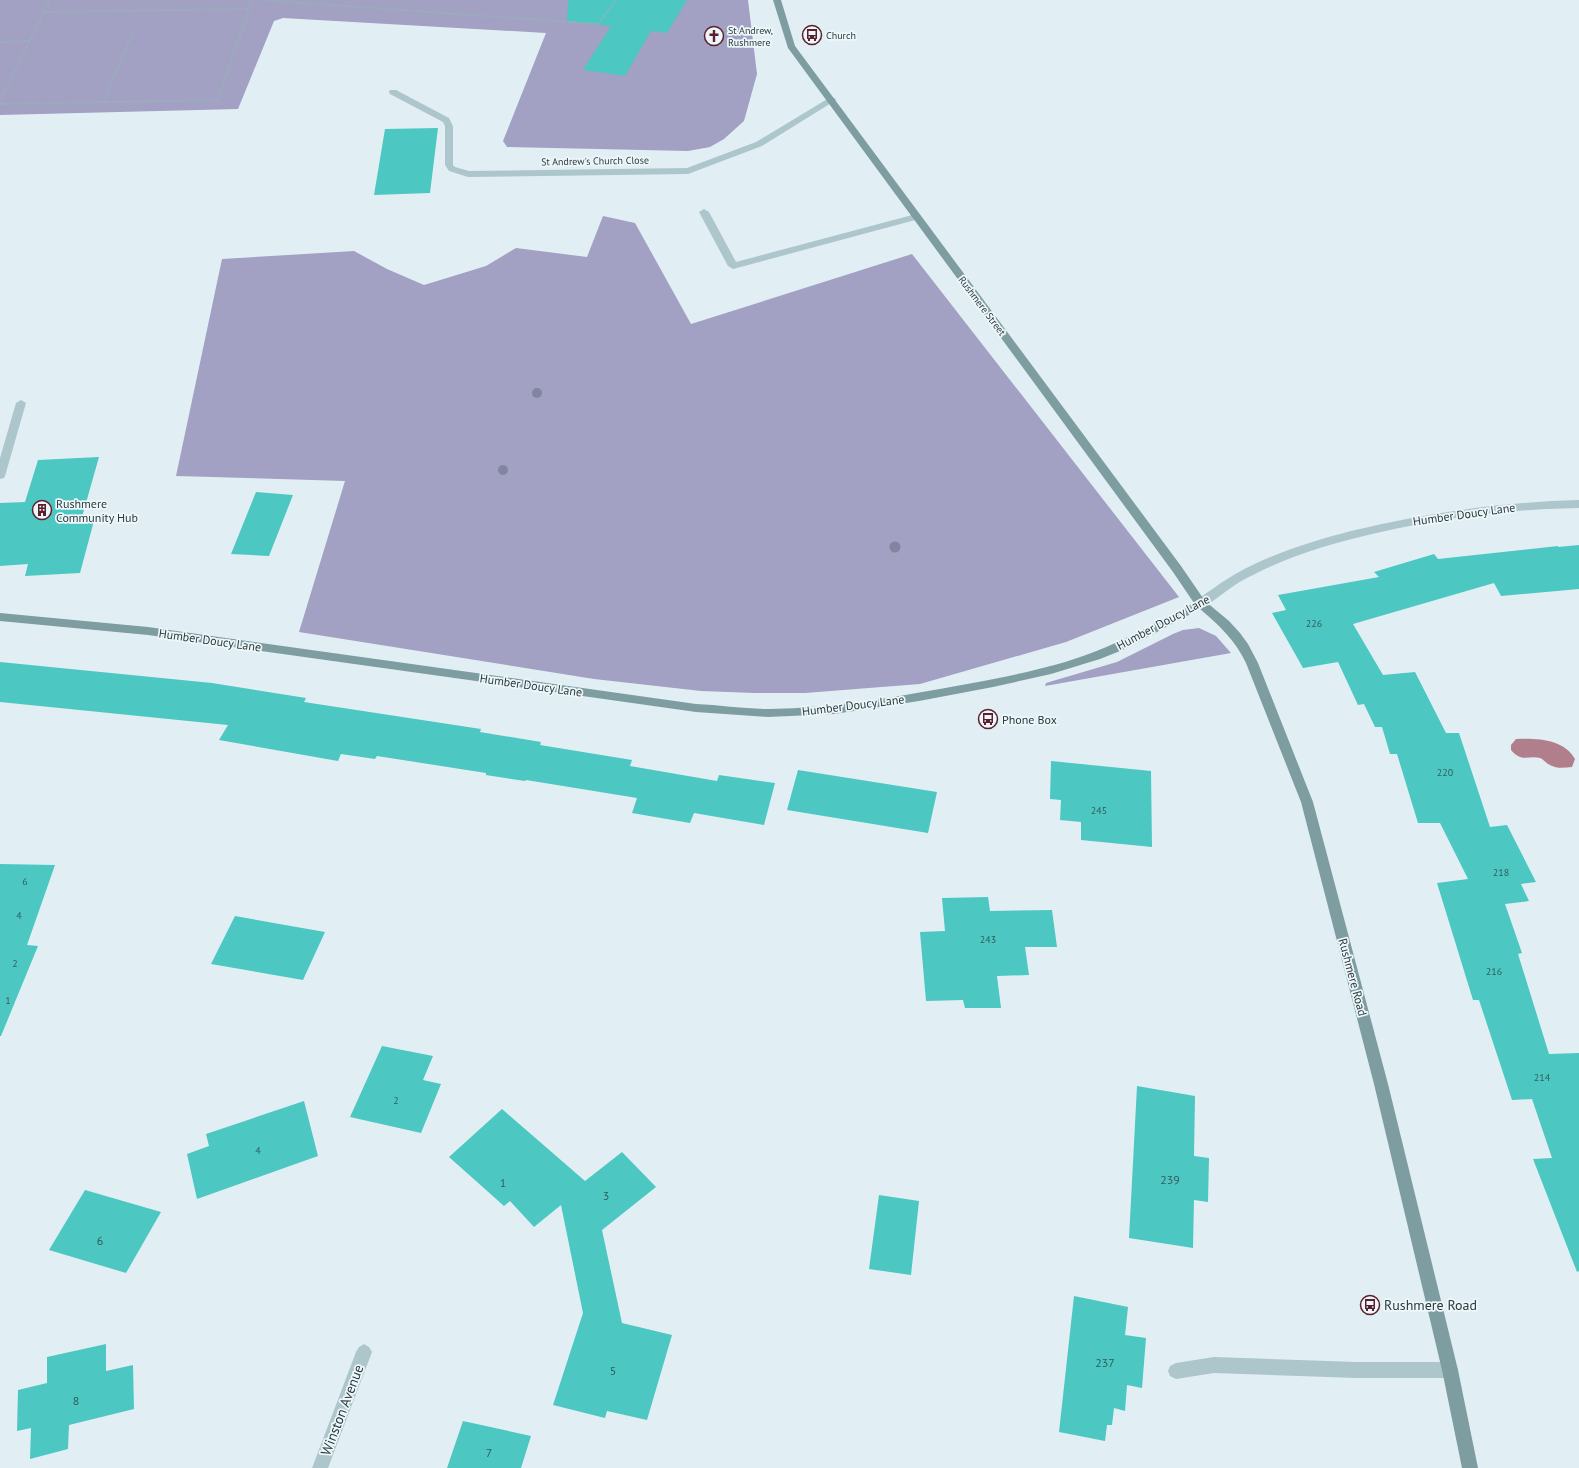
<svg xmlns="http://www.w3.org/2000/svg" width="1579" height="1468" font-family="'PT Sans',sans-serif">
  <rect width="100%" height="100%" fill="#e1eff4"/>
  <path fill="#a2a0c3" d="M0 0H748L757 74 744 121 724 139 710 147 688 151 507 147 503 141 546 33 283 18 274 21 238 109 0 115Z
    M603 216 635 223 691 324 912 254 1179 597 1066 642 920 684 805 693H754L701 691 594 679 299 632 345 481 176 476 222 259 354 251 387 269 424 285 486 266 516 248 587 257Z
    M1199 628 1216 636 1231 653 1045 686 1046 683 1117 662 1173 634 1183 630Z"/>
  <path fill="#b17f8b" d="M1516 739C1537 738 1564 739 1575 759L1572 767C1563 768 1556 769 1548 764 1545 762 1543 759 1540 758 1528 755 1522 763 1511 750V745Z"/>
  <path fill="#4cc7c2" d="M568 0H687L667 33 651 31 625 76 583 70 611 26 567 21Z
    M438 128 430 193 374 195 385 129Z
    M99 457 82 517H95L80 573 25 576 28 564 0 566V503L25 502 38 460Z
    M256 492 293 495 269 556 231 554Z
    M1579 545V589L1501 596 1494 583 1353 624 1383 675 1415 672 1446 733H1459L1490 827 1507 825 1536 882 1521 884 1529 901 1505 904 1522 953 1518 954 1549 1054 1579 1053V1271L1577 1272 1533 1159 1552 1158 1532 1099 1512 1100 1479 1000H1473L1437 883 1468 879 1440 823H1418L1397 754H1390L1382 727H1375L1364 704 1358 705 1338 662 1303 668 1272 613 1286 610 1278 595 1379 577 1374 572 1434 554 1438 559 1558 546V547Z
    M0 662 212 683 306 698 304 702 481 729 480 732 541 742 540 745 632 760 630 766 717 781 719 775 775 783 764 825 694 813 690 823 632 813 637 798 526 780 525 781 486 775V773L377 756 375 759 341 754 338 761 219 740 228 725 0 702Z
    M1051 761 1151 771 1152 847 1081 840V822L1060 820 1061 800 1050 799Z
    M798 770 937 792 928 833 787 810Z
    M0 864 55 865 27 945 38 946 1 1036H0Z
    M988 897 990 911 1052 910 1057 947H1025L1029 975 997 976 1001 1008H965L963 1000 926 1001 920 932 945 931 942 898Z
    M235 916 325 932 303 980 211 964Z
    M382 1046 433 1056 423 1080 441 1084 421 1133 350 1117Z
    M1137 1086 1195 1096 1194 1156 1209 1158 1208 1202 1194 1200 1193 1248 1129 1238Z
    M304 1101 318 1156 197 1199 187 1154 209 1146 206 1134Z
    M502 1109 585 1181 622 1152 656 1187 602 1230 622 1323 672 1335 647 1420 607 1411 605 1418 553 1405 583 1313 561 1205 534 1227 510 1201 504 1206 449 1157Z
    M85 1190 161 1212 126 1273 49 1250Z
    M879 1195 919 1201 911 1275 869 1269Z
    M1074 1296 1128 1307 1125 1335 1146 1338 1142 1388 1127 1385 1125 1411 1114 1408 1112 1425H1107L1105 1441 1059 1432Z
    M106 1344V1371L133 1365 134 1409 69 1425 68 1449 30 1459 31 1428 17 1431 18 1390 47 1383V1357Z
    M463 1421 531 1436 521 1468H447Z"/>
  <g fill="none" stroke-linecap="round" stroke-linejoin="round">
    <path stroke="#96b3b8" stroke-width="2" stroke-dasharray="1.5 1.5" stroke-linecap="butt" d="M260 0 598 24 616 0
      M43 12 249 9
      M0 42 30 41
      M0 102 50 0
      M104 102 133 32
      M0 104 218 100 252 0"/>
    <path fill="#acc6cc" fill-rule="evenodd" d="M704 209 709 212 736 262 916 214 921 217 919 219 733 269 728 266 699 212Z
      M21 400 26 403 5 476 4 478 0 479V458L16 403Z
      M1214 1357 1356 1362H1450L1456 1365 1458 1370 1456 1375 1450 1378H1356L1214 1373 1176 1379 1170 1376 1168 1371 1170 1366 1176 1363Z"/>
    <path fill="#acc6cc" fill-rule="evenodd" d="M390 90H396L449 118 453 126V165L455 167 469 171 687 168 756 142 829 98H835L836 100 762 146 688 174 468 177 449 171 445 165V126L443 122 390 94 389 92Z
      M1579 500V508C1512 509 1447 517 1381 532 1337 542 1293 554 1253 575 1235 583 1220 596 1205 607H1197L1195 604C1200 596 1213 589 1221 583 1260 557 1306 543 1351 531 1426 513 1502 502 1579 500Z
      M364 1344 369 1347 372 1352 328 1468H312L356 1352 359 1347Z"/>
    <path fill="#7d9da0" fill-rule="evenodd" d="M773 0H781L795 46 1181 566 1205 601 1229 621 1240 633 1248 644 1258 663 1313 802 1388 1084 1458 1370 1478 1468H1462L1442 1370 1374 1084 1301 802 1246 663C1235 640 1219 625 1200 609L1125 649 1100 659 1051 674 993 687 919 701 834 714 768 717 696 712 148 635 0 621V613L148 627 696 704C720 705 745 709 769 709 836 708 902 696 967 684 1009 676 1053 668 1094 652 1129 639 1161 619 1194 603L1173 572 788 48Z"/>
  </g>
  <g fill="#81859f">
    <circle cx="537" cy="393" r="5"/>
    <circle cx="503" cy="470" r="5"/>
    <circle cx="895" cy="547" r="5.5"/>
  </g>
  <defs>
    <symbol id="bus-ring" viewBox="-11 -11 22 22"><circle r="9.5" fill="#edf7fb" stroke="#5d1f2c" stroke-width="1.5"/><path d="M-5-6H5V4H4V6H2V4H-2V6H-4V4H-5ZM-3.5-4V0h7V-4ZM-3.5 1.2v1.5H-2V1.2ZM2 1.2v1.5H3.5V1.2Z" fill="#5d1f2c"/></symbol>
    <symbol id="church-ring" viewBox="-11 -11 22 22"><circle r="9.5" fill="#edf7fb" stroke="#5d1f2c" stroke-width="1.5"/><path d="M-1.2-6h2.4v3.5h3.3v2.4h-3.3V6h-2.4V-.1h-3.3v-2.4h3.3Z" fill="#5d1f2c"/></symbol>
    <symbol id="building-ring" viewBox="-11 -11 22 22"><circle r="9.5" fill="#edf7fb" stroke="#5d1f2c" stroke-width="1.5"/><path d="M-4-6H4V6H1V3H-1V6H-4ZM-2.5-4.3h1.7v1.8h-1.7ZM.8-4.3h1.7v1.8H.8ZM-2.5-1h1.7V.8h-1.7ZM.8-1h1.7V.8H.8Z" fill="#5d1f2c"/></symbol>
  </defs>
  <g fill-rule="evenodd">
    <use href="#bus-ring" x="801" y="24" width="22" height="22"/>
    <use href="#church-ring" x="703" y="25" width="22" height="22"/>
    <use href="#building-ring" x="31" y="499" width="22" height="22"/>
    <use href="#bus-ring" x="977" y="708" width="22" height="22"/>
    <use href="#bus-ring" x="1359" y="1294" width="22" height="22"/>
  </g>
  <g text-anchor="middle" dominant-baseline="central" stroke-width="3.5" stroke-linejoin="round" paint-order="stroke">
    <g font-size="10" fill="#2b3a3a" stroke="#edf7fb" text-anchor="start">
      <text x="728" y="30">St Andrew,<tspan x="728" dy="12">Rushmere</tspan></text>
      <text x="826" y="35">Church</text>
    </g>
    <g font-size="10" fill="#2b3a3a" stroke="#edf7fb">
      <text transform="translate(595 161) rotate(-1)">St Andrew's Church Close</text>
      <text transform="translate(982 306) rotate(53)">Rushmere Street</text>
    </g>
    <g font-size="10" fill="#335d5c">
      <text x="1314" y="623">226</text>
      <text x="1445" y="772">220</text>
      <text x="1099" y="810">245</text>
      <text x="1501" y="872">218</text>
      <text x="25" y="881">6</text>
      <text x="19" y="915">4</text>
      <text x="988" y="939">243</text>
      <text x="15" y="963">2</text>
      <text x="1494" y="971">216</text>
      <text x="8" y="1000">1</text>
      <text x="1542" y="1077">214</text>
      <text x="396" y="1100">2</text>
      <text x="258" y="1150">4</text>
    </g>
    <g font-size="12" fill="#2b3a3a" stroke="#edf7fb" text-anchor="start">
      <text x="56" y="503">Rushmere<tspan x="56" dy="14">Community Hub</tspan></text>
      <text x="1002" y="719">Phone Box</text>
    </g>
    <g font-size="12" fill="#2b3a3a" stroke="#edf7fb">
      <text transform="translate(1464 514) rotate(-8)">Humber Doucy Lane</text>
      <text transform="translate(1163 622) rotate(-28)">Humber Doucy Lane</text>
      <text transform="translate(210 640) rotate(8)">Humber Doucy Lane</text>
      <text transform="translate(531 685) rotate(8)">Humber Doucy Lane</text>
      <text transform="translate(853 705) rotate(-7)">Humber Doucy Lane</text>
      <text transform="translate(1353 977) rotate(75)">Rushmere Road</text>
    </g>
    <g font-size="12" fill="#335d5c">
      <text x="1170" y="1179">239</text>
      <text x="503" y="1182">1</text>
      <text x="606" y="1195">3</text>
      <text x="100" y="1240">6</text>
      <text x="1105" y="1362">237</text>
      <text x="613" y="1370">5</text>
      <text x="76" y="1400">8</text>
      <text x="489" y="1452">7</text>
    </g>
    <g font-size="14" fill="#2b3a3a" stroke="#edf7fb" text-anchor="start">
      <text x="1384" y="1305">Rushmere Road</text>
    </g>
    <g font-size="14" fill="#2b3a3a" stroke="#edf7fb">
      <text transform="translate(342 1410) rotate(-69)">Winston Avenue</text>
    </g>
  </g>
</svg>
